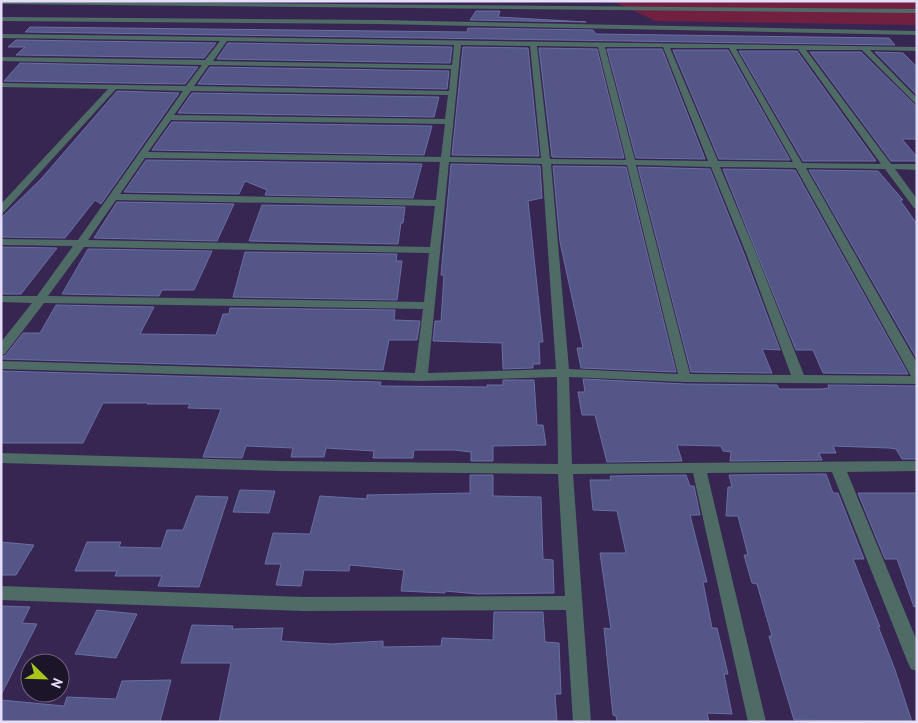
<svg xmlns="http://www.w3.org/2000/svg" width="918" height="723" font-family="'PT Sans',sans-serif">
  <rect width="100%" height="100%" fill="#382652"/>
  <path fill="#712040" d="M612 1H917V25L656 21Z"/>
  <path fill="#535687" stroke="#6a6ea1" d="M476 11H500L498 17 586 22 470 20Z
    M30 27 467 32 468 28 593 30 596 34 884 38H889L895 45 25 32Z
    M16 40 216 43 204 58 16 55 25 47H8Z
    M228 43 452 47 450 63 217 59Z
    M463 47 528 48 539 156 452 155Z
    M539 48 597 49 624 158 552 157Z
    M607 49H662L705 159 636 158Z
    M673 50H728L790 160 719 159Z
    M739 51H797L876 161H803Z
    M810 52H861L917 107V139H902L917 157V161H891Z
    M875 52 903 53 917 67V95Z
    M20 63 198 67 185 84 4 81Z
    M210 67 449 71 447 89 198 84Z
    M117 91 179 93 101 204 95 200 65 238 1 237V218L42 178Z
    M192 93 439 97 434 117 178 113Z
    M172 122 432 126 424 155 152 150Z
    M146 160 422 164 413 198 265 195 267 190 245 181 239 194 124 192Z
    M451 164 540 166 542 198 528 201 543 342H539L540 364H533V368L503 369 502 343 433 341 435 321H441L444 275H441Z
    M553 166 626 167 676 372 581 368 577 348H583L560 242Z
    M638 167 710 169 744 254 780 350 762 349 772 373 691 372Z
    M723 169 795 170 908 374 823 373 813 350H796Z
    M809 170 878 171 903 200H900L917 224V359Z
    M117 202 234 204 217 241 94 238Z
    M262 205 405 207 403 223H401L398 244 249 241Z
    M1 247 57 248 21 294H1Z
    M88 249 212 251 194 290H162L159 296 62 294Z
    M245 252 397 254 396 261H402L397 300 233 297Z
    M56 305 154 307 140 334 216 335 223 314H229L230 308 395 310 394 320 420 321 417 340H389L383 370 1 359V357L6 355 23 333H40Z
    M1 371 381 382 380 386 487 387V385H503V380H534L537 425H543L546 445 493 446V461H471V452L454 450H414L413 458H373L374 451 326 448 324 457H291L293 448 246 446 242 458 203 457 221 409 188 408 190 404H147L148 403H103L83 443H1Z
    M583 379 685 384 777 385 779 389H822L829 388 828 385 917 386V459H902L896 449 889 448 833 446 836 453H819L822 460 730 461 731 452 723 451 721 446 677 445 682 461 607 462 595 415H582L578 392H585Z
    M826 474 833 493H838L864 559H853L880 627 878 626 895 670 912 722 794 720 769 636H772L757 584 752 583 744 555H748L738 516H726L728 487H732L729 475Z
    M470 475H493V496L541 497 543 559 553 560 554 593 478 594 445 591V593L401 591 404 570 350 565 349 571 304 570 301 586 276 585 281 564H265L273 533 310 534 320 496 367 499V495L470 493Z
    M686 475 690 486H694L700 515H690L707 582H703L712 628H717L728 674H724L732 714 707 713 709 722H617L616 716 613 715 604 628 611 629 600 553H626L617 511 593 510 590 480H611L610 476Z
    M240 490 275 491 269 513 233 512Z
    M858 493H917V606L914 607 897 559H885Z
    M196 496 228 497 199 587 158 586 162 576H115L117 571H75L87 542H121L119 547 161 548 167 530H183Z
    M1 542 34 545 16 575H1Z
    M1 606 30 607 22 623 37 624 1 695Z
    M97 610 137 614 116 658 75 654Z
    M494 612H543L545 642 559 643 561 694H555L557 722H219L231 663H181L192 625 233 626 232 629 283 628 281 641 331 644 383 641V647L441 646 442 638 493 640Z
    M171 680 160 722H1V700L64 706 67 697 116 699 122 681Z"/>
  <g fill="none" stroke-linecap="round" stroke-linejoin="round">
    <path fill="#4e6b65" fill-rule="evenodd" d="M1 1 917 9V13L1 4Z
      M1 17 379 20 917 31V35L379 24 1 21Z
      M1 34 917 47V51L870 50 917 98V105L862 50H806L891 164H917V170L895 169 917 199V209L914 208 885 169 806 168 917 363V384L685 382 569 377 572 464 917 461V471L847 472 917 641V671L911 669 908 663 832 472 707 473 766 722H748L693 473 573 474 591 722H573L566 610 304 611 1 600V586L304 597 565 596 558 474 280 471 1 463V453L280 461 558 464 557 377 421 381 1 369V361L415 373 423 309 44 303 5 354 1 355V342L32 303 1 302V296H37L73 246 1 245V239L78 240 183 91 116 89 4 212 1 213V204L108 89 1 87V83L186 86 202 65 1 61V57L205 60 220 41 1 38ZM227 41 454 45 452 65 213 61ZM461 45 530 46 541 158 450 157ZM537 46 598 47 626 160 550 159ZM605 47H663L708 161 635 160ZM670 48H729L793 162 718 161ZM736 49H798L881 164 802 163ZM209 65 451 69 449 91 194 86ZM191 91 448 95 445 119 174 115ZM171 120 445 124 441 157 148 152ZM145 158 440 162 436 200 120 194ZM449 162 542 164 556 369 428 373ZM551 164 627 165 678 374 569 369ZM636 165 711 167 746 253 791 375 690 374ZM720 167 796 168 911 376 804 375 756 253ZM116 200 435 206 430 247 88 240ZM84 247 429 253 424 302 48 296Z"/>
  </g>
  <rect width="918" height="723" fill="none" stroke="#e6ddf9" stroke-width="5"/>
  <g transform="translate(45 678) rotate(113)"><circle r="24" fill="#1c1428" stroke="#6d647c"/>
  <path d="M0-4L9 19L0 12L-9 19Z" fill="#a9c71b"/>
  <text y="-8" font-size="14" font-weight="bold" text-anchor="middle" fill="#e6ddf9">N</text>
  </g>
</svg>
